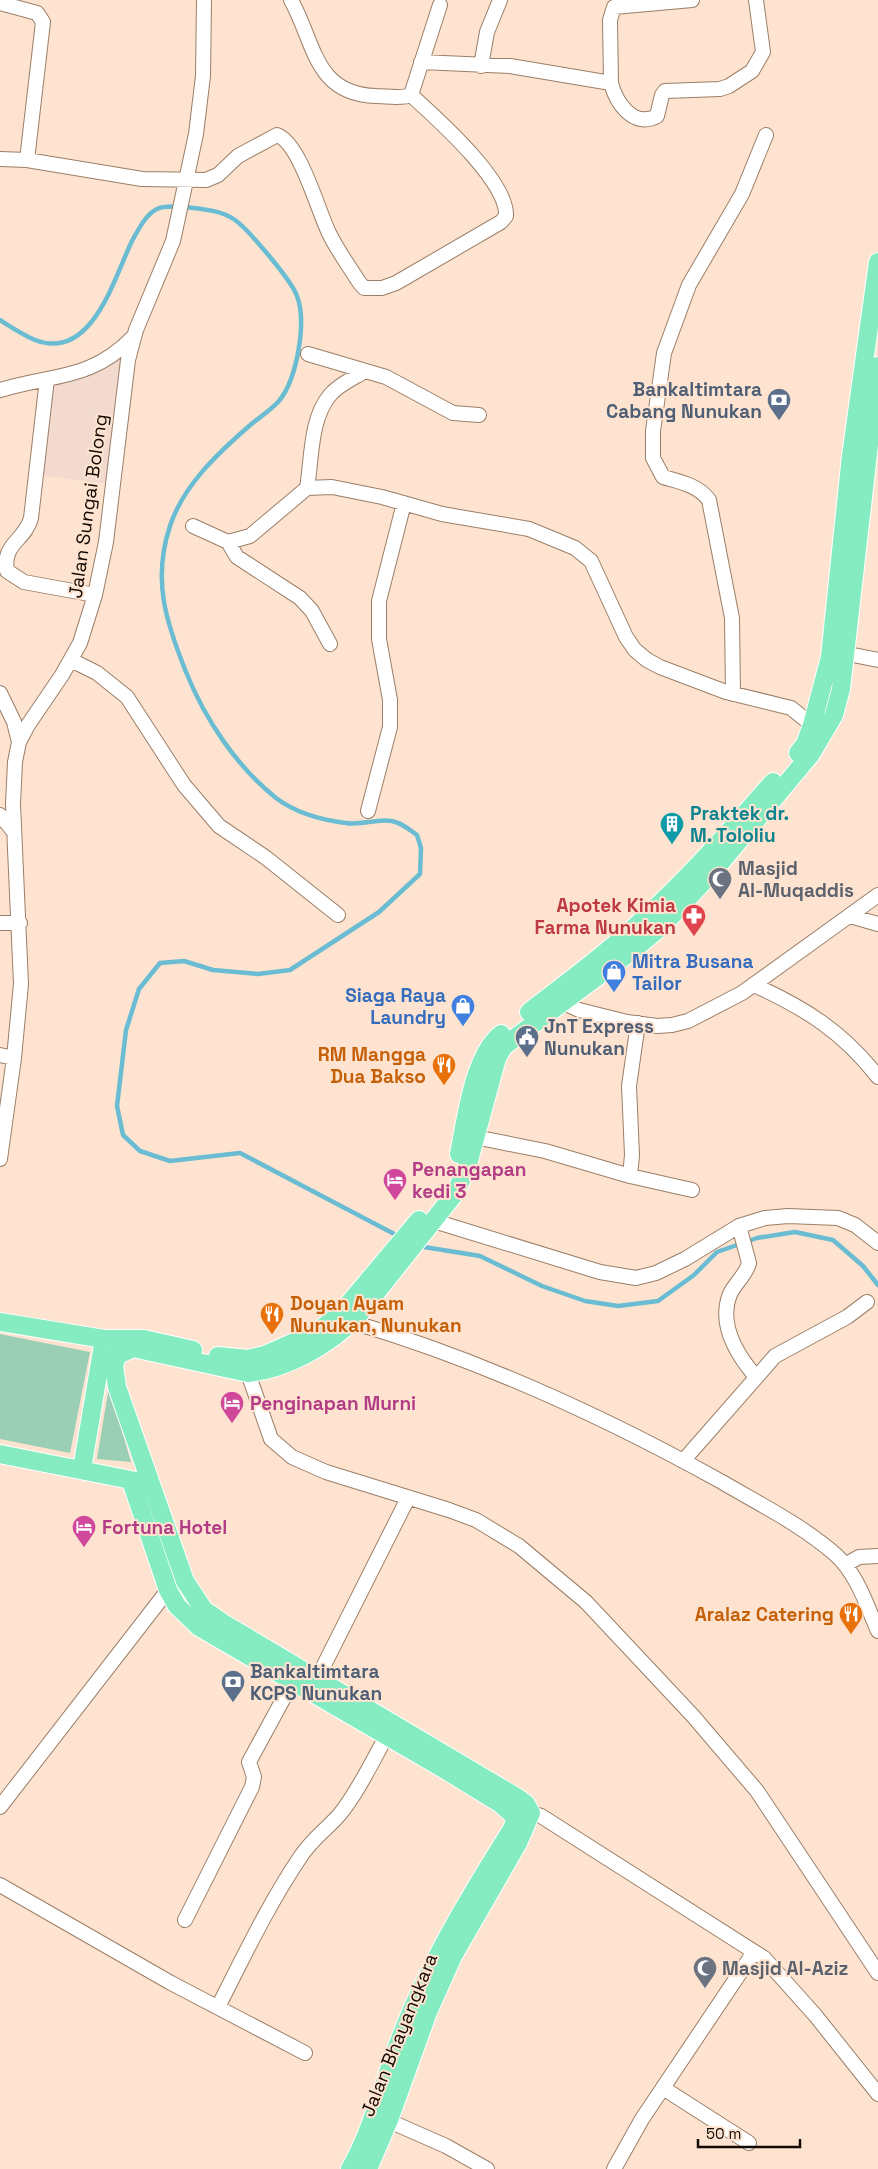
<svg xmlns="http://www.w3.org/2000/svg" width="878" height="2169" font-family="'Space Grotesk',sans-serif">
  <rect width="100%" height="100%" fill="#fee4d0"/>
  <path fill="#f2dacf" d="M125 351 108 484 38 475 51 380 91 374 112 363Z"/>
  <path fill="#9aceb5" d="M0 1334 90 1352 70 1453 0 1439Z
    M109 1386 131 1462 97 1459Z"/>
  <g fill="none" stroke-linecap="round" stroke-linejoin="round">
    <path stroke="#6abcd2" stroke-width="4.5" d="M0 320C11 327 23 335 35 340 92 362 114 278 132 241 138 230 146 214 157 209 165 205 177 207 185 207 202 209 221 210 235 220 248 229 292 281 297 296 307 322 297 379 279 401 270 411 258 418 248 427 217 454 183 486 170 526 152 580 166 622 186 672 205 719 236 766 276 798 296 813 321 820 346 823 362 826 383 816 398 823 404 825 411 831 417 835L421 848 420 874 379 912 290 970 258 974 213 970 184 961 160 963 139 989 126 1030 117 1106 123 1135 140 1151 170 1161 240 1153 400 1237
      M418 1246 480 1256 542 1286 585 1301 618 1306 658 1301 694 1275 717 1252 757 1238 795 1232 833 1240 863 1266 878 1285"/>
    <defs>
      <path id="minor" d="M291 0C315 43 314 94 376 96 386 96 402 99 411 95L440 5
        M0 3 37 13 43 22 27 160
        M421 62 510 66 611 83C616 102 633 129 657 116L662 95 665 91 720 89 729 86 752 71 763 52 756 0
        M481 66 487 32 500 0
        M611 83 610 20 614 7 692 0
        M0 159 27 160 142 179 206 180 218 175 238 156 277 135C300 143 318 211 329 233 337 250 349 266 359 282L364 288H382L396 283 501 222 506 216C508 181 436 118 411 95
        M308 354 386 377 453 413 479 415
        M47 379 31 518C25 541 2 543 7 571L24 582 95 595
        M0 390C53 374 92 380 133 337
        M307 488C312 458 310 419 330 395 339 384 354 378 365 371
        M193 526 228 542 237 557 300 598 312 611 330 644
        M228 542 250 536 307 488 332 487 382 497 442 514 529 529 575 548 591 561 626 637 635 650 647 660 660 667 726 692 791 708 812 725
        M843 653 878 660
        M71 660 97 673 127 697 184 785 219 826 265 857 338 915
        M0 693 14 722 19 742
        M733 694 732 618 709 500C698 485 680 482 663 477L653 458V431L664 353 689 285 742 194 766 135
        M368 811 390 727V700L379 639V601L404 503
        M0 815 14 832
        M850 916 878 924
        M0 923H20
        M754 985C805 1008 843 1032 878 1077
        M555 999 579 1010 627 1022 657 1026 672 1025 688 1021 742 993 878 895
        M0 1055 14 1058
        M475 1137 545 1151 630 1176 632 1155 629 1086 638 1023
        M0 1159 14 1058 21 984 13 804 15 762 19 742 28 725 62 675 80 643 95 595 106 542 128 360 136 330 173 241 196 134 203 76 204 0
        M630 1176 692 1190
        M434 1221 600 1272 636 1278 656 1273 685 1259 739 1226 765 1218 788 1216 838 1218 855 1225 878 1243
        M739 1226 749 1263C746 1275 735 1283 730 1294 718 1324 737 1355 756 1377
        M346 1317 352 1322C481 1360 605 1417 722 1482 761 1505 802 1525 836 1555 857 1574 867 1606 878 1631
        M248 1373 271 1439 292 1457 326 1472 449 1510 476 1520 519 1546 586 1602 693 1716 757 1791 878 1973
        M683 1461 775 1356 847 1317 867 1302
        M845 1565 859 1557 878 1556
        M317 1679 408 1498
        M0 1807 168 1590
        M522 1814 531 1813 541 1816 764 1958 815 2015 878 2094
        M0 1885 171 1983 305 2053
        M185 1920 252 1787 254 1777 249 1762 293 1681
        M218 2007C244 1956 269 1903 301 1856 312 1839 327 1829 340 1814 359 1790 372 1762 387 1735
        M663 2088 749 2143
        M380 2117 446 2146 487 2169
        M614 2169 642 2119 754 1952"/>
      <path id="major" d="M798 753 805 744 812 725 830 657 851 456 878 262
        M529 1012C566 983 605 955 639 923 688 879 730 831 773 782
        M459 1154C466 1120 473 1057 501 1034
        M0 1322 104 1339H144L193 1350
        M218 1356 248 1359 265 1355 317 1332 341 1313 419 1220
        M0 1454 141 1482
        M82 1469 104 1339
        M131 1481 168 1590 177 1606 199 1627 442 1768 501 1804 513 1815 515 1821 512 1829C471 1894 430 1962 402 2034 384 2078 374 2127 350 2169
        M368 2169 389 2120 428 2012 453 1956 518 1843 531 1813 526 1804 518 1798 223 1623 204 1610 185 1581 117 1387 114 1365 118 1355 133 1348 248 1373C287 1369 329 1345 357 1317L456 1192 468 1164 497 1058 504 1046 633 950 663 925 717 867 811 754 834 715 841 689 878 366"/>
    </defs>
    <use href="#minor" stroke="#9b7e67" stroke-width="16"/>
    <use href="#major" stroke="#fff" stroke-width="20"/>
    <use href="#minor" stroke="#fff" stroke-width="14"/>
    <use href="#major" stroke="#85ecc1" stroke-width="18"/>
  </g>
  <defs>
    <symbol id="bank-pin" viewBox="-11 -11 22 30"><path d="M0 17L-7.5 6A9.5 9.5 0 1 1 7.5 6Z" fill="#5c6f8a" stroke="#fee4d0"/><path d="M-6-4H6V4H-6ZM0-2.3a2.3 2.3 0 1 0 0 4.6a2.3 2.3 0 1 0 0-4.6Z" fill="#fff"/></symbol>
    <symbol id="building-pin" viewBox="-11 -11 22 30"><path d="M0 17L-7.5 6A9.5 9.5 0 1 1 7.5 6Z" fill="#0f9aa8" stroke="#fee4d0"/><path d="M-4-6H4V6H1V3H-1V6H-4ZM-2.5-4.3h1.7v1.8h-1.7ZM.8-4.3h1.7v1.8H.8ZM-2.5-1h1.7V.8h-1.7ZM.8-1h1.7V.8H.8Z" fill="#fff"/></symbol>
    <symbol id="mosque-pin" viewBox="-11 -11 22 30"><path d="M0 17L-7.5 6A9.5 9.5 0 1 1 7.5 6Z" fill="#6b7280" stroke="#fee4d0"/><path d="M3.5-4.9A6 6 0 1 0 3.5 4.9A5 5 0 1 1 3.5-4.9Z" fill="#fff"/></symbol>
    <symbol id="pharmacy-pin" viewBox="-11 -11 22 30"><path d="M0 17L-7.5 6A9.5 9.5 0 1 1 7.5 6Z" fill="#e0444e" stroke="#fee4d0"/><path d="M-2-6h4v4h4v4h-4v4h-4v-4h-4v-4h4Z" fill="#fff"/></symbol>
    <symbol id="shop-pin" viewBox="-11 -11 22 30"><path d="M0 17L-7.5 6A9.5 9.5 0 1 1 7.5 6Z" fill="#3f7fe0" stroke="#fee4d0"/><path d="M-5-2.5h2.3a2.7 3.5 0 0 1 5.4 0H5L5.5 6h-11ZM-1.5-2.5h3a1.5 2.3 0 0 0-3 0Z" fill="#fff"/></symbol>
    <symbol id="civic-pin" viewBox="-11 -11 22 30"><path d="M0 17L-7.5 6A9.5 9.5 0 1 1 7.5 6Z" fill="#5c6f8a" stroke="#fee4d0"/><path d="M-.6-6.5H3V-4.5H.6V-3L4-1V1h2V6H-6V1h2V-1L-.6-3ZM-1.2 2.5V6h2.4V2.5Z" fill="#fff"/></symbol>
    <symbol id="restaurant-pin" viewBox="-11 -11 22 30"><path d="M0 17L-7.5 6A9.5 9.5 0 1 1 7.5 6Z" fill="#e8710a" stroke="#fee4d0"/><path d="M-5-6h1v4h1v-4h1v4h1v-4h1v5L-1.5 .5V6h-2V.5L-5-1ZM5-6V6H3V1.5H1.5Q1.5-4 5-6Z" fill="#fff"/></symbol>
    <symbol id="hotel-pin" viewBox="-11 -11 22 30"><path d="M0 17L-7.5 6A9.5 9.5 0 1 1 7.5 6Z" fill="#d1479c" stroke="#fee4d0"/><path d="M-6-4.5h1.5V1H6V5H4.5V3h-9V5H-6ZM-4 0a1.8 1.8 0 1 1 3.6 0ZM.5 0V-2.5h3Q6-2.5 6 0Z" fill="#fff"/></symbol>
  </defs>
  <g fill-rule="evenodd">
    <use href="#bank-pin" x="765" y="386" width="28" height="38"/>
    <use href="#building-pin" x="658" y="810" width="28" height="38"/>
    <use href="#mosque-pin" x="706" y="865" width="28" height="38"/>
    <use href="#pharmacy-pin" x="680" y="902" width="28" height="38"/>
    <use href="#shop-pin" x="600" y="958" width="28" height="38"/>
    <use href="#shop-pin" x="449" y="992" width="28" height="38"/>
    <use href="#civic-pin" x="513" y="1023" width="28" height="38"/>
    <use href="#restaurant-pin" x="430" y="1051" width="28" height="38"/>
    <use href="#hotel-pin" x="381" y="1166" width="28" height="38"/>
    <use href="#restaurant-pin" x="258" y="1300" width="28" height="38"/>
    <use href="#hotel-pin" x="218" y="1389" width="28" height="38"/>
    <use href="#hotel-pin" x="70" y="1513" width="28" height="38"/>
    <use href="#restaurant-pin" x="837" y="1600" width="28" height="38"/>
    <use href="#bank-pin" x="219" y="1668" width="28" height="38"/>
    <use href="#mosque-pin" x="691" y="1954" width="28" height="38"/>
  </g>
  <g text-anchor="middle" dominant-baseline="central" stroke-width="4" stroke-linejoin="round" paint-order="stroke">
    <g font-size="19" font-weight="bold" fill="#4e5e75" stroke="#fee4d0" text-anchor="start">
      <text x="762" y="389" text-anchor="end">Bankaltimtara<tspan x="762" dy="22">Cabang Nunukan</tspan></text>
      <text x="544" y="1026">JnT Express<tspan x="544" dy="22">Nunukan</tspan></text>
      <text x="250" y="1671">Bankaltimtara<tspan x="250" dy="22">KCPS Nunukan</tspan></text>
    </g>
    <g font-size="19" fill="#130903" stroke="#fee4d0">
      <text transform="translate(88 506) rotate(-82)">Jalan Sungai Bolong</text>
      <text transform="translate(399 2035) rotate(-68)">Jalan Bhayangkara</text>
    </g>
    <g font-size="19" font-weight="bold" fill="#0d838f" stroke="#fee4d0" text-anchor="start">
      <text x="690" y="813">Praktek dr.<tspan x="690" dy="22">M. Tololiu</tspan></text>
    </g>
    <g font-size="19" font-weight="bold" fill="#5b616d" stroke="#fee4d0" text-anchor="start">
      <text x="738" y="868">Masjid<tspan x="738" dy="22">Al-Muqaddis</tspan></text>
      <text x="722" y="1968">Masjid Al-Aziz</text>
    </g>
    <g font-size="19" font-weight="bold" fill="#be3a42" stroke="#fee4d0" text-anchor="end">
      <text x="676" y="905">Apotek Kimia<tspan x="676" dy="22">Farma Nunukan</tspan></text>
    </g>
    <g font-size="19" font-weight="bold" fill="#366cbe" stroke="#fee4d0" text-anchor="start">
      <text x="632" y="961">Mitra Busana<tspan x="632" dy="22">Tailor</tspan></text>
      <text x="446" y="995" text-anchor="end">Siaga Raya<tspan x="446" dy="22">Laundry</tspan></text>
    </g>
    <g font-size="19" font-weight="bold" fill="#c56008" stroke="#fee4d0" text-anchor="end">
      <text x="426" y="1054">RM Mangga<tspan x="426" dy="22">Dua Bakso</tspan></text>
      <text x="290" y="1303" text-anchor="start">Doyan Ayam<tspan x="290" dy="22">Nunukan, Nunukan</tspan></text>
      <text x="834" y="1614">Aralaz Catering</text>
    </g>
    <g font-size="19" font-weight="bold" fill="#b23c85" stroke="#fee4d0" text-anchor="start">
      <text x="412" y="1169">Penangapan<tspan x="412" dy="22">kedi 3</tspan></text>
      <text x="250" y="1403">Penginapan Murni</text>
      <text x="102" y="1527">Fortuna Hotel</text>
    </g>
  </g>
  <path d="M698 2139v8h102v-8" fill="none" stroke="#130903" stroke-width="2.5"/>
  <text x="706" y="2139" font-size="15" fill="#130903" stroke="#fee4d0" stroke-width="4" paint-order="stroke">50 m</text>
</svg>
